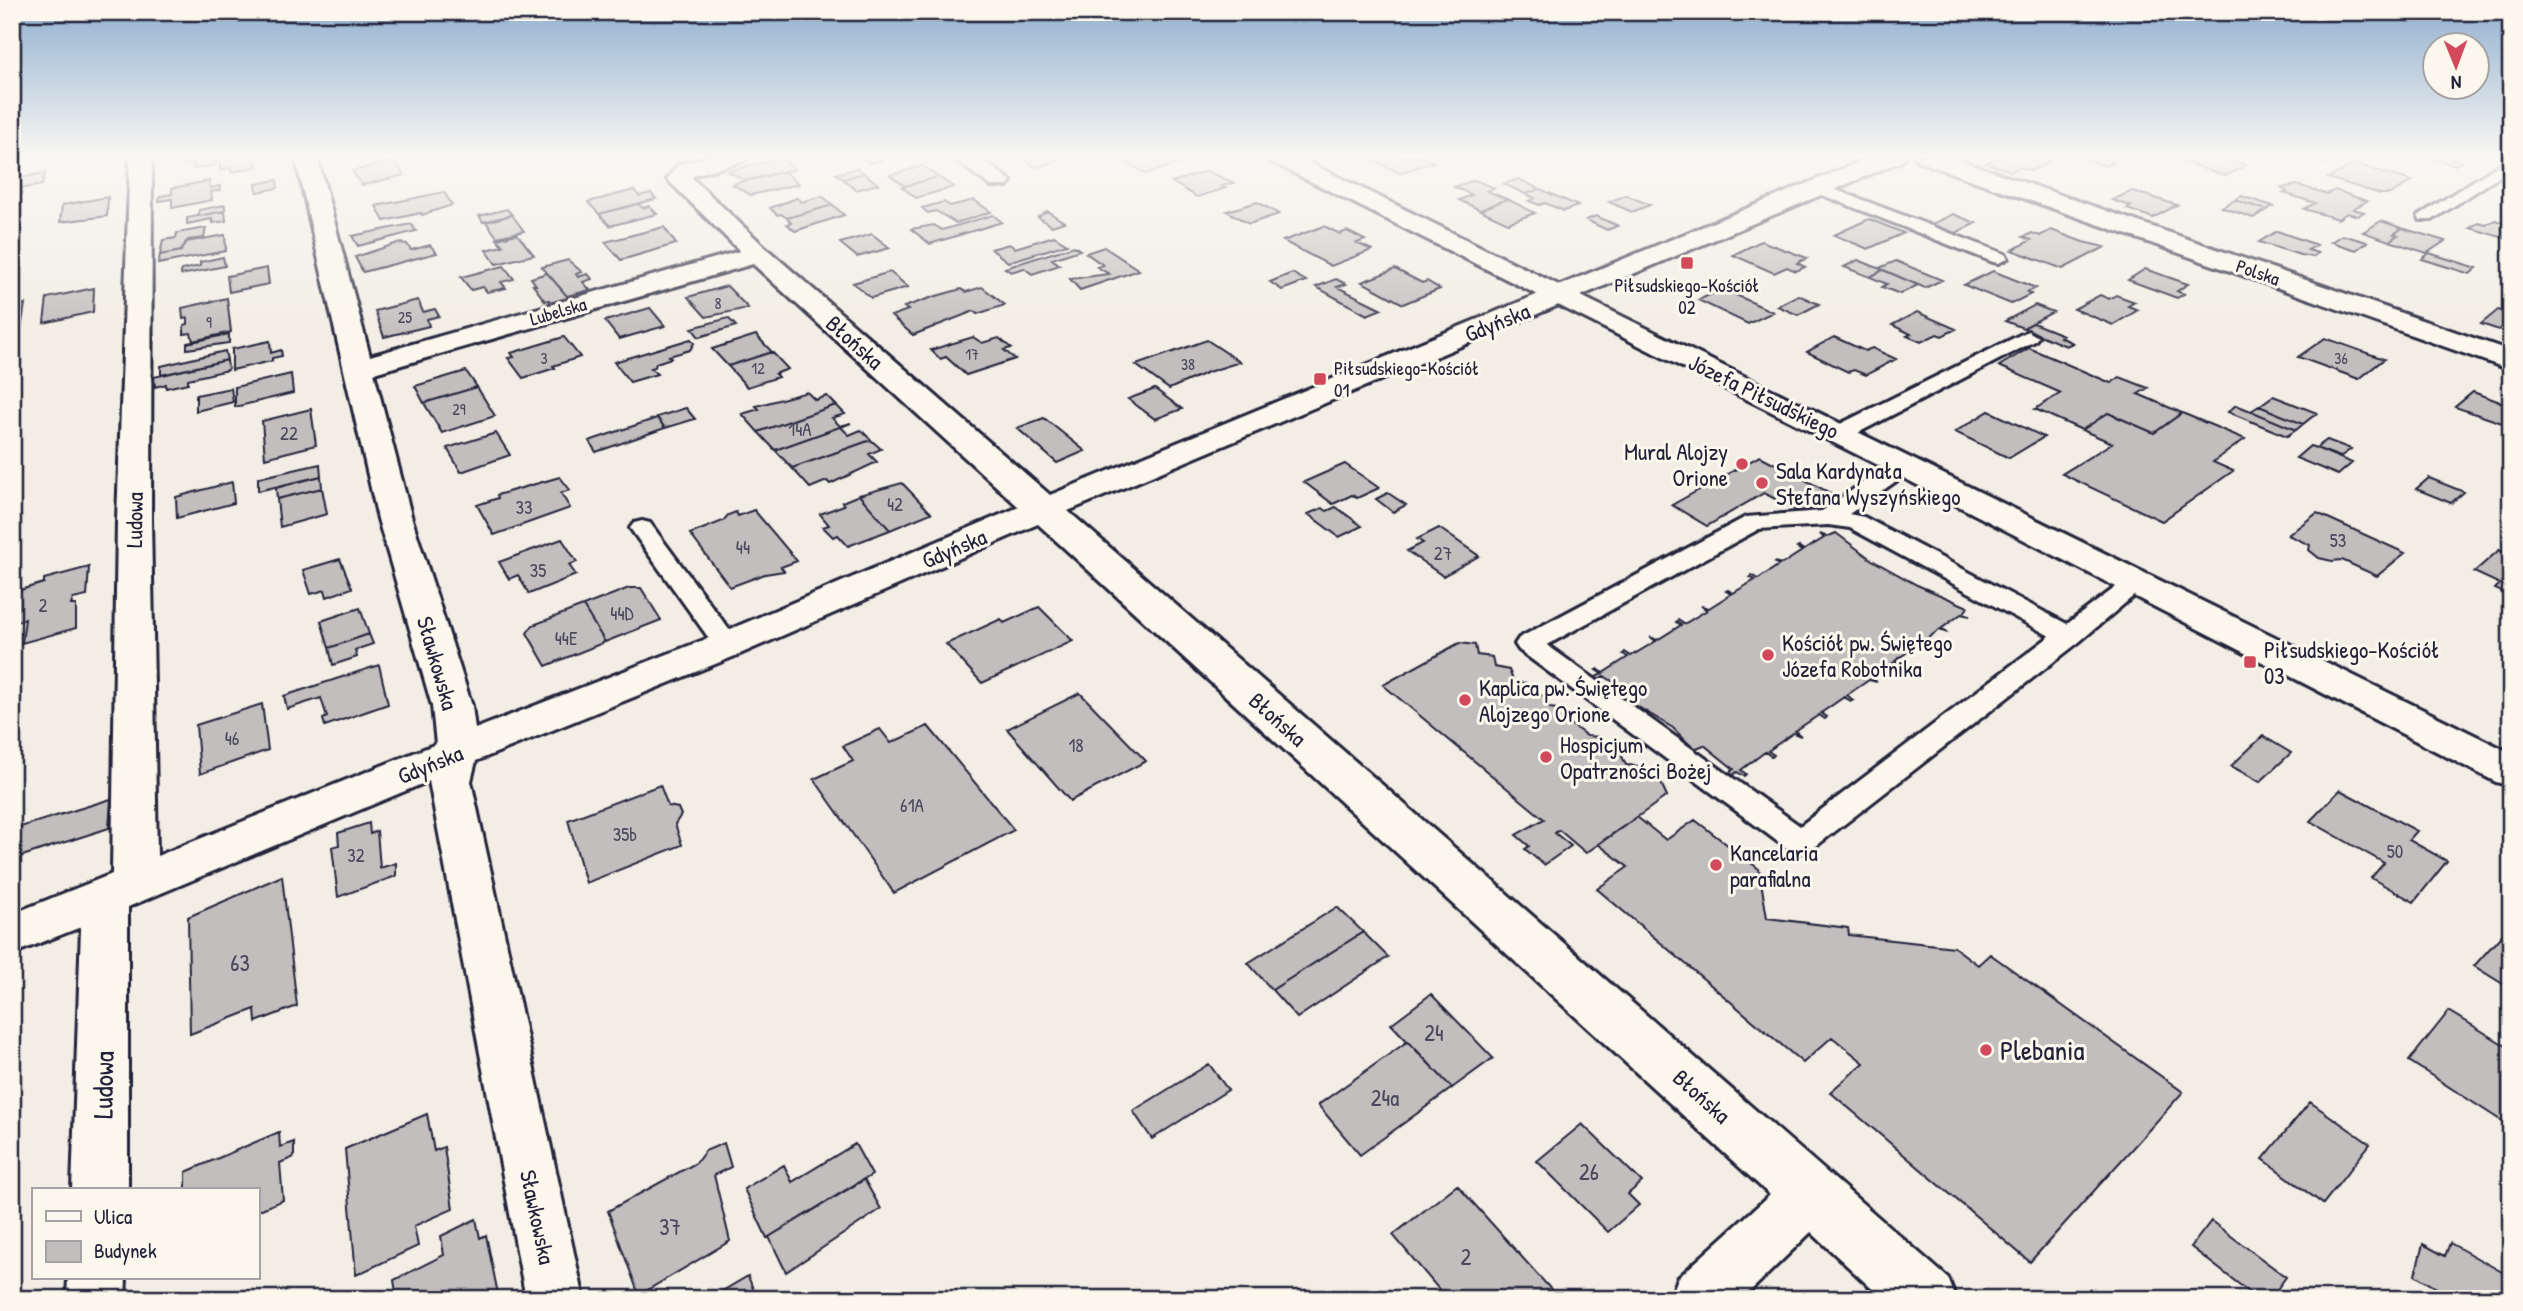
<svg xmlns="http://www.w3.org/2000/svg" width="2523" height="1311" font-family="'Patrick Hand',sans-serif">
  <rect width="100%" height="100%" fill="#f2eee5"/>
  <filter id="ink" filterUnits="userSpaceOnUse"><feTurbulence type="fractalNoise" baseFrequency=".0143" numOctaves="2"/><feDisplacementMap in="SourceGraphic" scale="14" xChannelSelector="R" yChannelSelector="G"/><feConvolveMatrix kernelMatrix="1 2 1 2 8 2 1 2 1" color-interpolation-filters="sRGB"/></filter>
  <g filter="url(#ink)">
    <path fill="#c2bebe" stroke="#22223b" stroke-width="2" d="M217 156 216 165 193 169 194 163 183 165V162Z
      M231 156H255L256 167 231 172V168L220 170V158Z
      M855 156H896L871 163Z
      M1020 156H1070L1071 157 1036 167Z
      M1174 156 1185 162 1146 174 1118 157Z
      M1385 156H1422L1434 162 1399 173 1374 160Z
      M2001 156H2031L2049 162 2031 171 2020 167 2011 171 1986 163Z
      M2087 156H2095L2114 162 2105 166 2082 158Z
      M2196 156H2218L2247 165 2226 176 2183 162Z
      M2317 156H2340L2351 160 2336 161 2328 164 2310 159Z
      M2423 156H2456L2452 159 2461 162 2455 165Z
      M781 158 795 169 746 181 728 171Z
      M394 161 404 175 362 185 352 171Z
      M2355 164 2412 181 2390 194H2380L2328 178Z
      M923 166 938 177 905 186 890 175Z
      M857 168 864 173 843 179 836 174Z
      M784 171 799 184 751 195 732 184Z
      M1207 171 1234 183 1222 186 1226 188 1197 197 1172 182Z
      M45 173 42 185 12 190V179Z
      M864 173 878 184 856 190 843 179Z
      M938 177 954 187 916 198 902 187Z
      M1518 179 1540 189 1525 194 1504 184Z
      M277 180 278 188 257 192 256 184Z
      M1475 180 1494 188 1487 191 1507 199 1480 210 1459 200 1472 195 1454 187Z
      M209 181 210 188 220 186 221 190 211 192 212 200 172 208V199L159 201 160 196 172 194V188Z
      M2297 185 2327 194 2335 190 2367 201 2353 209 2364 212 2358 216 2347 213 2338 219 2304 209 2315 203 2284 193 2287 192 2282 188Z
      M1540 189 1578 206 1564 211 1545 203 1539 205 1529 201 1535 198 1525 194Z
      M634 190 639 196 651 193 656 199 599 214 588 202Z
      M2132 191 2177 205 2153 218 2127 209 2131 206 2112 200Z
      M444 192 452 205 422 215 421 213 384 221 376 206Z
      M1626 195 1650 205 1632 212 1609 202Z
      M822 196 833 205 787 218 781 214 777 215 770 208 797 198 801 202Z
      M2241 196 2273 206 2267 210 2235 200Z
      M108 197 107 216 60 222 62 205Z
      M1507 199 1535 213 1508 223 1480 210Z
      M974 200 991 212 956 223 936 211 928 213 922 208 944 202 950 206Z
      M2235 200 2267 210 2253 218 2221 207Z
      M1257 202 1279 214 1249 224 1227 211Z
      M638 204 643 208 649 206 657 214 610 226 599 214Z
      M225 205V211L199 216V210Z
      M833 205 844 215 795 231 787 224 791 223 787 218Z
      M507 209 512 215 483 222 479 216Z
      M225 211 226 221 212 223V219L187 224V218Z
      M1047 211 1064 222 1052 226 1038 217Z
      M1953 214 1976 223 1952 235 1928 226Z
      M512 215 524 231 497 237 486 222Z
      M993 215 1002 222 930 244 911 229 934 225 942 230Z
      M1596 216 1618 226 1607 230 1586 220Z
      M1869 219 1904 233 1868 249 1834 235Z
      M2495 220 2511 225V240L2470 228 2478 223 2486 225Z
      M2381 221 2402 228 2394 234 2398 235 2389 241 2363 232Z
      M411 224 416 231 358 246 352 236Z
      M1324 226 1340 234 1347 231 1365 240 1357 243 1372 250 1331 266 1283 241Z
      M664 227 676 244 621 260 605 242Z
      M206 228 204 238 188 240 181 251 160 255 163 240 176 238 177 233Z
      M2402 228 2445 241 2427 253 2389 241 2398 235 2394 234Z
      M2051 230 2083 242 2105 247 2063 269 2012 250 2031 240 2023 237 2032 233 2040 236Z
      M2277 231 2317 245 2308 250 2318 253 2312 257 2300 255 2259 242Z
      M517 234 534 255 496 264 486 250 503 246 497 239Z
      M872 234 890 248 857 257 840 243Z
      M225 235 226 251 158 264 160 255 181 251 186 242Z
      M2342 235 2367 242 2356 250 2331 242Z
      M1054 236 1067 244 1008 262 991 249 1009 244 1015 248Z
      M1761 241 1807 258 1797 263 1805 267 1796 271 1787 267 1774 273 1733 255Z
      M398 243 407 244 411 250 430 245 437 253 363 272 355 257Z
      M1074 246 1080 250 1052 259 1060 265 1032 274 1024 268 1011 272 1005 268Z
      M1104 247 1139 270 1080 290 1070 279 1109 274 1097 267 1103 265 1086 253Z
      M2429 253 2477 268 2470 274 2422 259Z
      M223 257 225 266 181 275V270L200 266V262Z
      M568 260 582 272 576 274 578 277 588 274 592 279 583 282 590 290 567 296 542 267Z
      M1858 260 1883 270 1870 277 1844 267Z
      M1896 261 1942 280 1925 288 1879 268Z
      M504 266 514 279 501 282 506 288 487 292 483 287 471 290 461 277Z
      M267 268 269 284 229 292 227 276Z
      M1395 269 1422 283 1427 281 1440 289 1403 304 1362 282Z
      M2145 269 2188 284 2177 291 2184 294 2177 298 2128 280Z
      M1883 270 1918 285 1900 294 1882 287 1887 284 1870 277Z
      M1993 271 2036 288 2027 292 2031 294 2011 304 1964 285Z
      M890 272 908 287 871 298 853 283Z
      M547 273 567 296 568 298 551 303 549 300 545 301 533 285H536L531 278Z
      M1292 273 1306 281 1282 290 1270 282Z
      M1336 279 1346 284 1337 287 1382 309 1367 315 1316 287Z
      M727 286 748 308 706 317 688 297Z
      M982 287 1005 305 977 314 974 311 913 335 891 316 908 310 904 307 933 297 961 289 966 292Z
      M94 288 93 312 44 323 47 298Z
      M1723 289 1773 312 1748 324 1698 300Z
      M1798 295 1819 304 1798 315 1777 306Z
      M2100 295 2109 299 2116 295 2135 302 2128 306 2138 310 2113 325 2074 309Z
      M227 298 231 332 193 341 191 333 184 334V325L188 324V318L183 319 182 308Z
      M418 300 423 312 435 309 439 316 427 319 429 326 384 337 375 311Z
      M25 304 18 347 12 349V307Z
      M2035 305 2053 312 2023 328 2005 321Z
      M650 308 665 326 619 339 605 321Z
      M2498 310 2511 314V321L2499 330 2481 324Z
      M1917 312 1956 329 1942 336 1937 334 1921 342 1907 336 1911 334 1892 325Z
      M728 318 736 326 699 337 692 328Z
      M2033 323 2063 335 2060 337 2073 343 2066 346 2023 328Z
      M229 334V343L187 349V343Z
      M756 335 772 352 728 366 712 349Z
      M564 337 580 357 553 366 555 368 523 378 508 358 514 357 511 353Z
      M973 337 982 343 999 338 1011 348 1004 350 1015 359 966 375 946 357 940 359 931 350Z
      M1834 337 1865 351 1872 348 1896 359 1866 375 1854 370 1848 372 1807 352Z
      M2325 338 2384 359 2359 379 2298 357Z
      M691 339 694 343 690 350 669 356 671 358 656 363 655 367 651 368 657 374 630 382 614 362Z
      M1207 340 1240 362 1208 372 1169 389 1136 365Z
      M270 341 271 353 281 350 282 356 272 358V361L232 370V349Z
      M2029 348 2111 383 2120 377 2148 388 2138 394 2182 413 2154 433 2108 413 2082 430 2035 409 2061 393 1999 366Z
      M225 351 227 360 161 375V366Z
      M772 352 788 369 775 374 778 377 747 387 728 366Z
      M227 360 228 370 188 379V383L166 388V384L155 387 154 377Z
      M466 371 477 387 424 403 415 386Z
      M291 374 293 393 235 407V387Z
      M477 387 495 416 442 433 424 403Z
      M231 388 233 402 196 411V395Z
      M1155 389 1182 409 1155 419 1128 399Z
      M807 392 815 400 827 396 836 405 758 432 742 414 759 409 756 406Z
      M2473 392 2511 406V426L2455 407Z
      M2273 396 2317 413 2303 424 2259 406Z
      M836 405 845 414 832 418 840 426 851 423 775 450 758 432Z
      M2236 405 2251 411 2296 430 2287 436 2228 412Z
      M2259 406 2303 424 2296 430 2251 411Z
      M686 408 695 419 665 428 657 417Z
      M311 409 316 445 265 458 262 421Z
      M1989 411 2044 437 2009 458 1955 432Z
      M2108 413 2154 433 2182 413 2245 439 2213 462 2233 471 2162 521 2062 474 2112 443 2082 430Z
      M657 418 665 428 596 452 589 441Z
      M1044 418 1085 451 1057 463 1017 428Z
      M851 423 841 427 849 435 861 430 871 440 792 468 775 450Z
      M496 433 510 455 461 472 447 448Z
      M871 440 881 449 869 454 877 462 830 484 827 481 810 488 792 468Z
      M2327 440 2351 449 2340 457 2316 448Z
      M2310 446 2316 448 2352 463 2338 475 2296 458Z
      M1760 456 1836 496 1805 515 1764 493 1707 526 1672 505Z
      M320 464 321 476 258 491V478Z
      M1345 464 1379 488 1357 498 1352 495 1333 504 1304 482Z
      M321 476 322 488 277 499 276 488Z
      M560 477 570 490 561 493 570 508 494 535 477 505 498 498 497 495Z
      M2429 478 2464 492 2451 503 2416 489Z
      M232 482 234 503 177 518 176 497Z
      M902 483 931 513 890 530 859 495Z
      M322 488 327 514 280 527 277 499Z
      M1388 493 1406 505 1393 512 1376 499Z
      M859 495 890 530 848 546 838 535 833 537 823 527 829 525 820 514 844 505 842 502Z
      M1336 507 1362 526 1339 537 1308 514 1322 508 1327 511Z
      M754 510 797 561 781 567 784 571 765 574 730 587 690 534 723 521 728 515 736 512 738 516Z
      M2317 513 2405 553 2377 576 2342 560 2332 561 2319 558 2309 550 2310 545 2288 535Z
      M1439 528 1479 556 1443 576 1407 551 1423 543 1417 539Z
      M1836 533 1872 560 1917 585 1968 607 1964 613 1970 616 1961 614 1941 629 1948 633 1939 630 1918 645 1925 648 1923 650 1916 646 1895 661 1901 665 1899 666 1893 663 1871 678 1877 682 1869 680 1847 695 1853 700 1851 701 1844 697 1821 713 1827 717 1825 719 1819 715 1795 731 1801 736 1793 733 1768 751 1774 755 1772 757 1765 752 1741 770 1746 774 1744 776 1737 772 1733 775 1729 773 1734 769 1704 745 1694 749 1673 728 1630 702 1635 696 1604 676 1599 679 1596 677 1602 674 1596 670 1598 669 1603 673 1628 657 1623 654 1625 652 1631 656 1656 641 1650 637 1657 640 1681 625 1676 622 1678 620 1684 624 1707 610 1701 606 1709 608 1731 594 1726 591 1728 590 1733 593 1755 580 1750 577 1752 575 1758 579 1779 565 1774 562 1782 564 1802 551 1797 548 1799 547 1804 550 1824 538 1820 534 1827 537Z
      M562 539 577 562 569 565 576 575 529 594 518 575 509 579 499 562Z
      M2499 550 2511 555V596L2495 589 2500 584 2474 572Z
      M340 559 352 588 327 597 325 590 311 594 303 570Z
      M89 567 87 596 73 599 71 605H76V628L22 643 25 619 13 623 17 591 44 583V579Z
      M629 588H641L661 620 605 642 583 606Z
      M583 606 605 642 546 666 527 633 533 625Z
      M1039 607 1073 641 982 683 946 644 1001 619 1004 623Z
      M360 608 369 634 329 648 321 621Z
      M369 634 373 644 355 650 357 657 333 665 329 648Z
      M1459 643 1475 645 1477 655 1492 657 1494 667 1509 670 1514 682 1526 683 1529 693 1544 696 1550 708 1563 710 1566 721 1587 736 1600 737 1604 748 1620 752 1626 765 1640 766 1646 779 1660 781 1667 796 1586 853 1559 830 1555 833 1571 846 1544 865 1525 849 1529 846 1516 835 1544 819 1383 685Z
      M379 665 388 704 325 726 323 719 327 717 321 698 287 709 284 696Z
      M1080 693 1146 761 1070 801 1007 729Z
      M262 704 268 750 200 774 196 725Z
      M928 726 1014 830 894 893 814 779 853 761 843 746 880 729 891 743Z
      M2263 736 2291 753 2260 782 2231 766Z
      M660 785 668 806 678 808 681 815 675 824 682 845 586 883 568 820Z
      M2340 790 2417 831 2409 840 2447 861 2414 902 2371 878 2384 863 2310 821Z
      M111 799 109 828 13 859 17 828Z
      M1637 817 1666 840 1695 820 1759 869 1767 918 1848 928 1849 935 1954 947 1978 965 1990 954 2183 1092 2030 1262 1830 1092 1864 1063 1832 1037 1803 1063 1597 889 1628 867 1598 844Z
      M369 823 370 834 377 831 380 868 396 863V876L338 897 332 847 339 845 338 833Z
      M282 876 297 1006 256 1022 255 1009 190 1034 188 917Z
      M1337 907 1363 932 1272 990 1248 963Z
      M2509 927 2511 928V989L2474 966Z
      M1363 932 1388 957 1297 1018 1272 990Z
      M1431 994 1493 1058 1452 1088 1391 1024Z
      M2449 1011 2511 1049V1127L2409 1061Z
      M1408 1041 1452 1088 1360 1155 1318 1105Z
      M1209 1064 1228 1090 1152 1139 1133 1111Z
      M19 1074 12 1145V1077Z
      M2310 1102 2370 1144 2323 1204 2263 1159Z
      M427 1114 434 1151 444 1147 453 1209 414 1226 418 1246 356 1275 345 1149Z
      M1582 1124 1642 1182 1628 1194 1639 1205 1608 1232 1537 1161Z
      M279 1132 280 1147 294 1142V1157L280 1163 283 1200 257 1211V1190H186V1172Z
      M724 1143 731 1167 714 1175 730 1241 639 1295 608 1211 696 1163 705 1151Z
      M855 1144 872 1175 767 1238 744 1189 784 1165 792 1182Z
      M864 1179 881 1209 786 1272 769 1237Z
      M1457 1185 1556 1295 1552 1299H1447L1393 1235Z
      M476 1219 480 1238 486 1235 499 1299H397L394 1280 444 1255 441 1236Z
      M2211 1221 2286 1277 2270 1299H2258L2191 1247Z
      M2450 1243 2511 1277V1299H2436L2438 1289 2415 1275 2423 1244 2445 1256Z
      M748 1276 757 1299H709Z"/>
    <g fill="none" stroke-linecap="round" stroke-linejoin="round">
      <defs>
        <path id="service" d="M2511 157V169L2432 220H2420L2418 216Z
          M1818 183 2005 254 2008 258 1999 263 1993 262 1812 191 1810 188 1812 185Z
          M2028 331 2038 337 2035 341 1848 438H1832L1829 433 1832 428Z
          M1904 458 1912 460 1915 465 1912 470 1849 514 1864 517 2067 624 2128 578 2137 575 2146 578 2149 583 2079 642 1811 850 1800 854 1789 850 1519 650 1515 644 1519 638 1746 517 1822 511 1896 460ZM1828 525 1850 528 2050 636 1800 826 1547 645 1759 529Z
          M642 521 650 523 736 639 740 645 736 651 727 654 718 651 630 528 634 523Z"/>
        <path id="minor" d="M130 156H152L151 520 157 856 436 744 432 706 378 519 295 156H317L370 356 740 251 667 179 678 165 710 156H747L744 161 694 175 692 178 767 249 1050 495 1874 156H1905L1902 161 1068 511 1948 1278 1956 1299H1883L1811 1232 1742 1299H1670L1678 1278 1770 1195 1038 524 740 654 476 761 471 781 584 1299H526L429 781 128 907V1190H72L81 927 12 954V914L112 874 117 520ZM753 264 1019 507 714 636 475 729 472 706 412 519 374 373Z
          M950 156H977L1011 181 1007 186H991Z
          M1915 156H1948L2511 351V370L1918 161Z
          M68 1278H126L125 1299H67Z"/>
        <path id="tertiary" d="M1267 156H1296L2511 753V786L2496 782 1892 472 1270 161Z"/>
      </defs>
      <use href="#service" stroke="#22223b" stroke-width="6"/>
      <use href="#minor" stroke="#22223b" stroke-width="6"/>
      <use href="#tertiary" stroke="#22223b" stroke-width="6"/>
      <use href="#service" fill="#fbf7ec" fill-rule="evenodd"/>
      <use href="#minor" fill="#fbf7ec" fill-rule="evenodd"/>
      <use href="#tertiary" fill="#fbf7ec" fill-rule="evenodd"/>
    </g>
  </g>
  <linearGradient id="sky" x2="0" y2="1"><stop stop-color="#91b0d0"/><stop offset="0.46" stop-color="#f9f7f3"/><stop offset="1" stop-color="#f9f7f3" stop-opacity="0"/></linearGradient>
  <rect width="2523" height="340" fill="url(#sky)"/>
  <g fill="#d1495b" stroke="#fbf7ec" stroke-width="2.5">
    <rect x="1680" y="256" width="14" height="14" rx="3.5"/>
    <rect x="1313" y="372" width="14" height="14" rx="3.5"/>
    <circle cx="1742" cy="464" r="7"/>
    <circle cx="1762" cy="483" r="7"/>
    <circle cx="1768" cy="655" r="7"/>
    <rect x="2243" y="655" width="14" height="14" rx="3.5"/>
    <circle cx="1465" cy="700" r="7"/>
    <circle cx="1546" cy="757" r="7"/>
    <circle cx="1716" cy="865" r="7"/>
    <circle cx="1986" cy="1050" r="7"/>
  </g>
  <g text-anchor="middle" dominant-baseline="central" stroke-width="6" stroke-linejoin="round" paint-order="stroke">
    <g font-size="16" fill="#4a495c">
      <text x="718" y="303">8</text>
      <text x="405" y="317">25</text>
      <text x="209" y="322">9</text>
      <text x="972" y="354">17</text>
      <text x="544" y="358">3</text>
      <text x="2341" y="358">36</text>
      <text x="1188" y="364">38</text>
      <text x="758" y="368">12</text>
      <text x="459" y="409">29</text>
    </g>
    <g font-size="19" fill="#22223b" stroke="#fbf7ec">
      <text transform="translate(2258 272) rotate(19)">Polska</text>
      <text transform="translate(558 311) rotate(-16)">Lubelska</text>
    </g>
    <g font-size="19" fill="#22223b" stroke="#fbf7ec">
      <text x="1687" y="285">Piłsudskiego-Kościół<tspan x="1687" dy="22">02</tspan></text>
      <text x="1334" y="368" text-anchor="start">Piłsudskiego-Kościół<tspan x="1334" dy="22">01</tspan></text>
    </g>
    <g font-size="19" fill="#4a495c">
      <text x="800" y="429">14A</text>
      <text x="289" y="433">22</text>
      <text x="895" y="504">42</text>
      <text x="524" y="507">33</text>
      <text x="2338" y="540">53</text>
      <text x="743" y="547">44</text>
      <text x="1443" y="553">27</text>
      <text x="538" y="570">35</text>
      <text x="43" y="605">2</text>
      <text x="622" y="613">44D</text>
      <text x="566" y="638">44E</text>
      <text x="232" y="738">46</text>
      <text x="1076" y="745">18</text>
      <text x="912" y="805">61A</text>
      <text x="625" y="834">35b</text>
      <text x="2395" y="851">50</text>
      <text x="356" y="855">32</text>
    </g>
    <g font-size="23" fill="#22223b" stroke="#fbf7ec">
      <text transform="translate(1497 322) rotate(-22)">Gdyńska</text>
      <text transform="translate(855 342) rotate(42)">Błońska</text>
      <text transform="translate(1764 396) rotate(26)">Józefa Piłsudskiego</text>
      <text transform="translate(134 520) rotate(-89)">Ludowa</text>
      <text transform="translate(954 548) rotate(-23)">Gdyńska</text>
      <text transform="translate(438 663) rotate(74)">Sławkowska</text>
      <text transform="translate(1278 719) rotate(42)">Błońska</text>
      <text transform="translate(430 764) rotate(-22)">Gdyńska</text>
      <text transform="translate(1702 1096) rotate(42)">Błońska</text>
      <text transform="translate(538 1217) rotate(78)">Sławkowska</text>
    </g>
    <g font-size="23" fill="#22223b" stroke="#fbf7ec" text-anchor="start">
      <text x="1728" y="451" text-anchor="end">Mural Alojzy<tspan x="1728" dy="26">Orione</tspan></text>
      <text x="1776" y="470">Sala Kardynała<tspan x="1776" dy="26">Stefana Wyszyńskiego</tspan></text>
      <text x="1782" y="642">Kościół pw. Świętego<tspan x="1782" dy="26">Józefa Robotnika</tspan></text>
      <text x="2264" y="649">Piłsudskiego-Kościół<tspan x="2264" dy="26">03</tspan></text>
      <text x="1479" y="687">Kaplica pw. Świętego<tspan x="1479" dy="26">Alojzego Orione</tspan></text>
      <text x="1560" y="744">Hospicjum<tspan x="1560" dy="26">Opatrzności Bożej</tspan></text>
      <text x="1730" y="852">Kancelaria<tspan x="1730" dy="26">parafialna</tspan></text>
    </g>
    <g font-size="23" fill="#4a495c">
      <text x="240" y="962">63</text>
      <text x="1434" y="1032">24</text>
      <text x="1385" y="1097">24a</text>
      <text x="1589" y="1171">26</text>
      <text x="670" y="1226">37</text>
      <text x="1466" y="1256">2</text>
    </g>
    <g font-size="28" fill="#22223b" stroke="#fbf7ec" text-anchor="start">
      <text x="2000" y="1050">Plebania</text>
    </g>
    <g font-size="28" fill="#22223b" stroke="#fbf7ec">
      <text transform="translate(103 1085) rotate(-89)">Ludowa</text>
    </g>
  </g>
  <rect width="2523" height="1311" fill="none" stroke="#fbf7ec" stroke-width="42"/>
  <rect x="21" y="21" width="2481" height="1269" fill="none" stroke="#22223b" stroke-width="2.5" filter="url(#ink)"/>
  <rect x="32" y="1188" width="228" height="91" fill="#fbf7ec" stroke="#a4a2a5" stroke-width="2"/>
  <rect x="46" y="1211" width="35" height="10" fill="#fbf7ec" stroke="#a4a2a5" stroke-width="2"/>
  <text x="94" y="1224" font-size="21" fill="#22223b">Ulica</text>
  <rect x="46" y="1241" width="35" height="21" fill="#c2bebe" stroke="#a4a2a5" stroke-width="2"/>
  <text x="94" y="1258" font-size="21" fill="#22223b">Budynek</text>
  <g transform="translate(2456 66) rotate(179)"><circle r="33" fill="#fbf7ec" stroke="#a4a2a5" stroke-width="2"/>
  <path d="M0-5L12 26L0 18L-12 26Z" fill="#d1495b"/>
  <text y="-10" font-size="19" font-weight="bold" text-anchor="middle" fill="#22223b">N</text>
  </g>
</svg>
